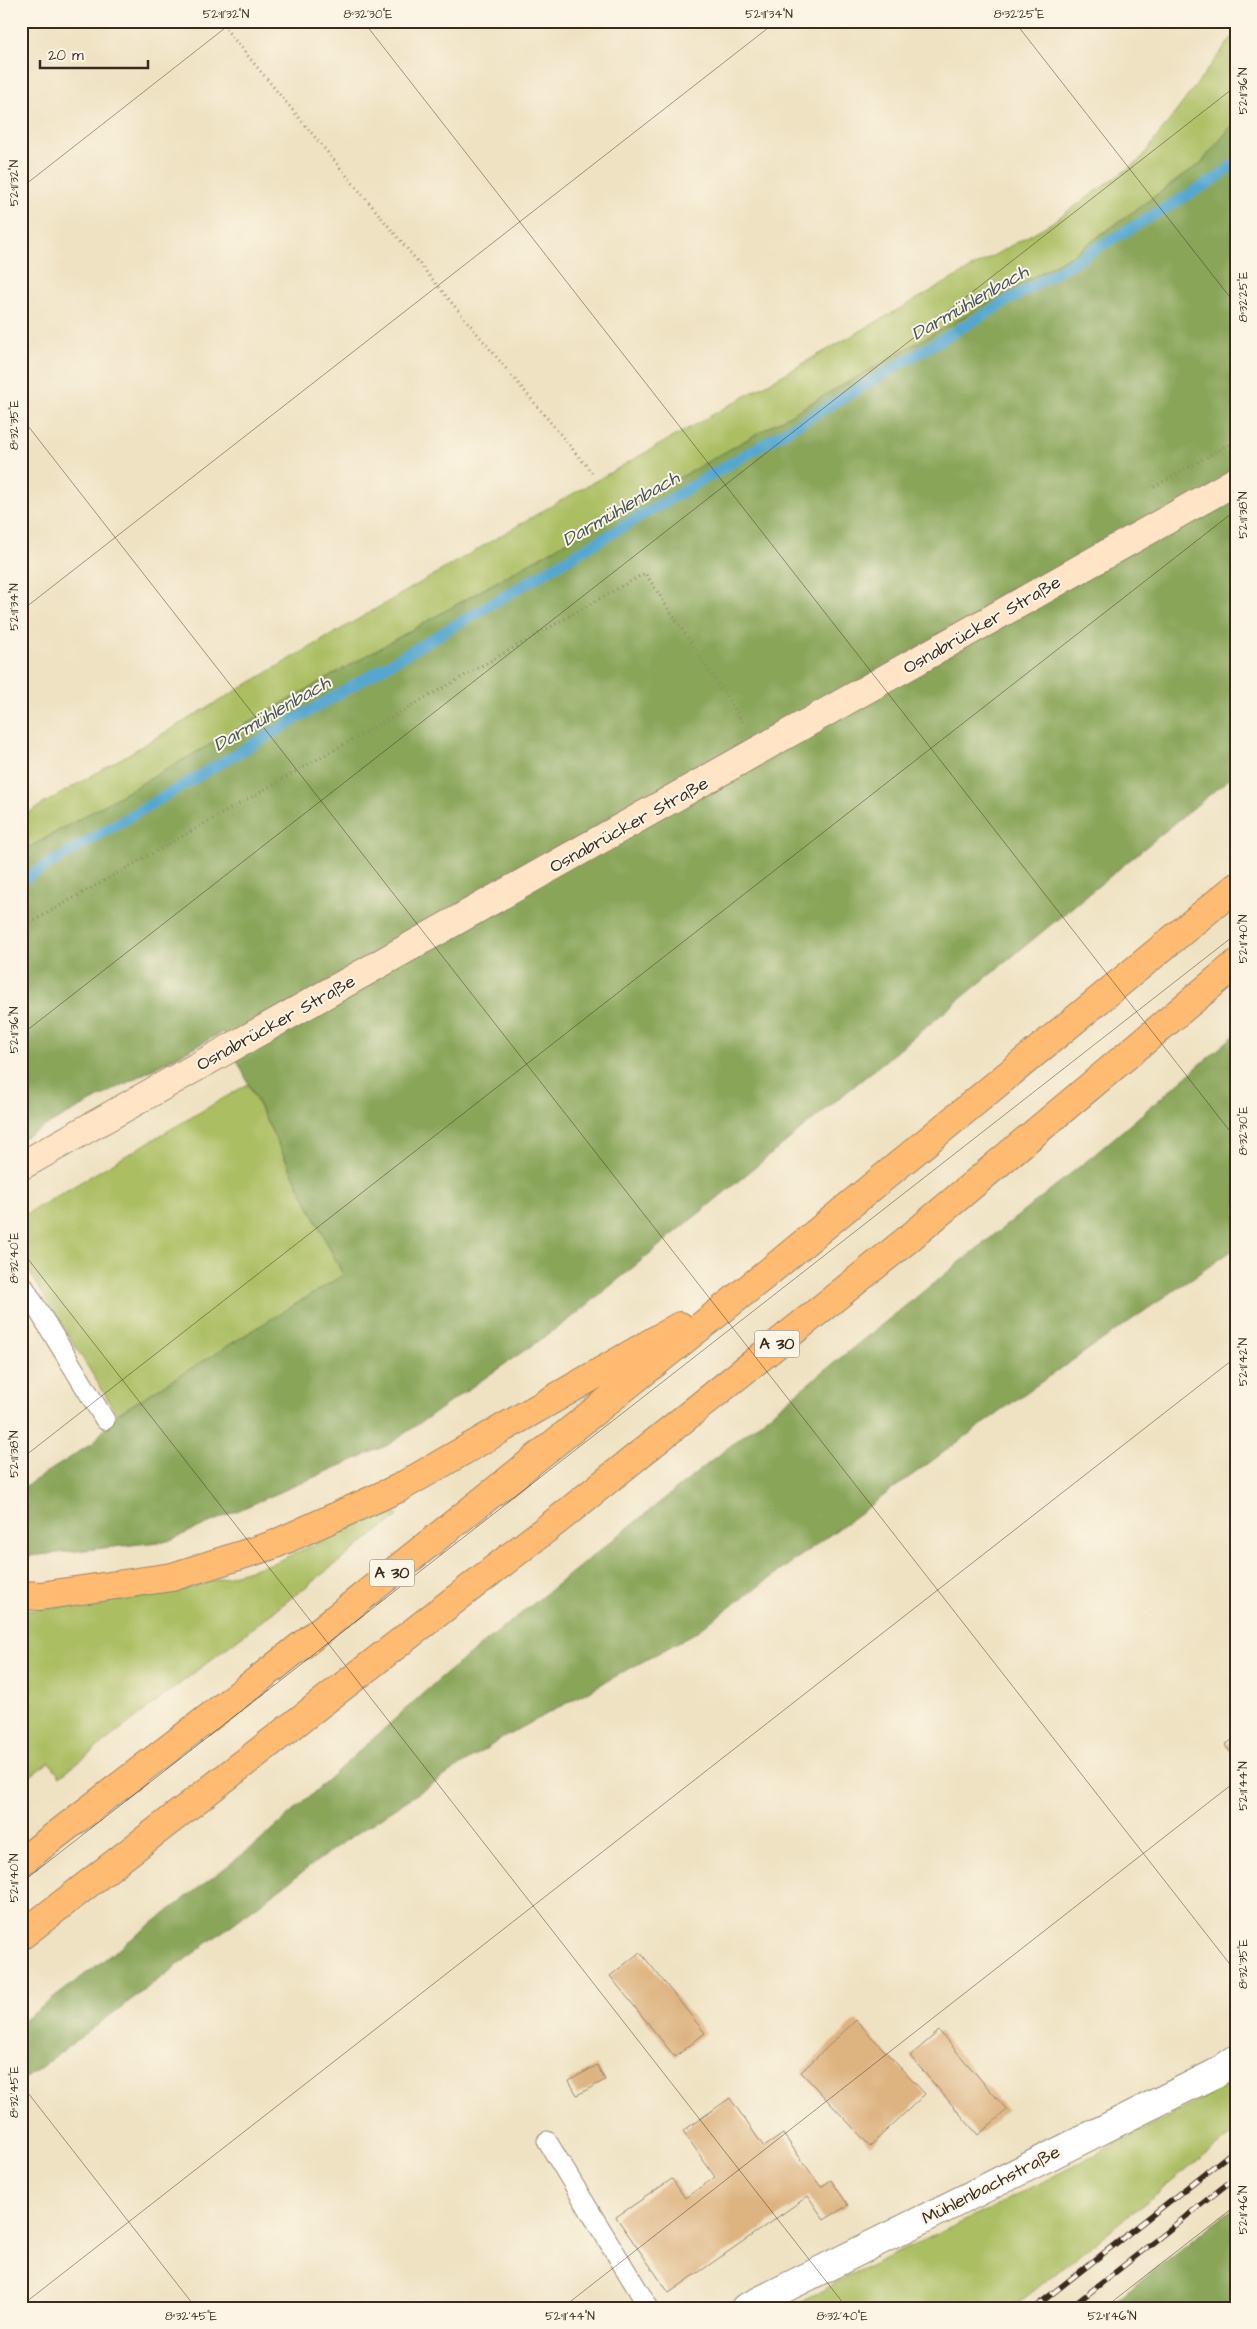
<svg xmlns="http://www.w3.org/2000/svg" width="1257" height="2329" font-family="'Architects Daughter',sans-serif">
  <rect width="100%" height="100%" fill="#fcf5e5"/>
  <filter id="ink" filterUnits="userSpaceOnUse"><feTurbulence type="fractalNoise" baseFrequency=".02" numOctaves="2"/><feDisplacementMap in="SourceGraphic" scale="10" xChannelSelector="R" yChannelSelector="G"/><feConvolveMatrix kernelMatrix="1 2 1 2 8 2 1 2 1" color-interpolation-filters="sRGB"/></filter>
  <filter id="wash" filterUnits="userSpaceOnUse"><feTurbulence type="fractalNoise" baseFrequency=".0096" numOctaves="4" result="noise"/><feDisplacementMap in="SourceGraphic" scale="20" xChannelSelector="R" yChannelSelector="G"/><feGaussianBlur stdDeviation="1.12" result="paint"/><feColorMatrix in="noise" values="0 0 0 0 0 0 0 0 0 0 0 0 0 0 0 0 0 1.4 0 .05"/><feComposite in="paint" operator="in"/></filter>
  <g filter="url(#wash)">
    <rect width="100%" height="100%" fill="#efe2c2"/>
    <path fill="#abbe62" stroke="#737440" d="M1236 32V121L1201 163 1077 252 21 852V817L546 509 1051 223 1139 161Z
      M248 1084 343 1275 117 1414 21 1259V1217Z
      M388 1511 398 1516 60 1776 49 1762 21 1783V1610H35L168 1594 273 1563Z
      M1236 2082V2131L1012 2308H792L846 2277 988 2210Z"/>
    <path fill="#88a558" stroke="#62683b" d="M1236 121V773L570 1319 388 1445 168 1541 21 1557V1489L93 1443 117 1414 343 1275 223 1032 21 1139V852L1077 252 1201 163Z
      M1236 1034V1248L1031 1389 693 1634 501 1739 336 1847 21 2082V2023L259 1842 439 1679 1094 1155Z
      M1236 2206V2308H1106Z"/>
    <g fill="none" stroke-linecap="round" stroke-linejoin="round">
      <path stroke="#56a7d0" stroke-width="11" d="M21 881 1219 177 1236 162"/>
    </g>
    <g id="blocks">
      <path fill="#ddb380" d="M1236 1737V1759L1225 1745Z
        M640 1952 705 2033 675 2057 610 1976Z
        M856 2020 925 2094 870 2146 801 2072Z
        M939 2031 1007 2110 978 2135 910 2056Z
        M597 2065 605 2080 577 2095 569 2081Z
        M730 2098 764 2147 783 2134 821 2187 831 2180 848 2205 824 2220 808 2196 669 2293 616 2217 672 2179 685 2198 715 2177 683 2131Z"/>
    </g>
  </g>
  <g filter="url(#ink)">
    <use href="#blocks" fill-opacity="0" stroke="#958670" stroke-width="1"/>
    <g fill="none" stroke-linecap="round" stroke-linejoin="round">
      <defs>
        <path id="service" d="M21 1282 105 1420
          M547 2141 649 2308"/>
        <path id="minor" d="M745 2308 1216 2073 1236 2059"/>
        <path id="secondary" d="M21 1166 1236 481"/>
        <path id="motorway" d="M21 1595 40 1596 172 1577 273 1545 399 1488 680 1326
          M21 1862 272 1669 759 1280 1236 887
          M21 1936 559 1519 907 1240 1236 964"/>
      </defs>
      <use href="#service" stroke="#958670" stroke-width="21"/>
      <use href="#minor" stroke="#958670" stroke-width="30"/>
      <use href="#secondary" stroke="#958670" stroke-width="30"/>
      <use href="#motorway" stroke="#958670" stroke-width="30"/>
      <path stroke="#958670" stroke-width="3" stroke-dasharray="1 4" stroke-linecap="butt" d="M219 21 594 475
        M1154 487 1236 440
        M21 928 645 573 743 722"/>
      <use href="#service" stroke="#fff" stroke-width="19"/>
      <use href="#minor" stroke="#fff" stroke-width="28"/>
      <use href="#secondary" stroke="#ffe4c6" stroke-width="28"/>
      <use href="#motorway" stroke="#ffbb71" stroke-width="28"/>
      <defs>
        <path id="rail" d="M1034 2308 1236 2149
          M1070 2308 1236 2177"/>
      </defs>
      <use href="#rail" stroke="#3b2a1e" stroke-width="5.5"/>
      <use href="#rail" stroke="#fcf5e5" stroke-width="4" stroke-dasharray="11" stroke-linecap="butt"/>
    </g>
  </g>
  <path fill="none" stroke="#3b2a1e" stroke-width="1" stroke-opacity="0.45" d="M363 21 1236 1139M1014 21 1236 305M21 188 234 21M21 417 1236 1972M21 611 777 21M21 1035 1236 86M21 1250 847 2308M21 1459 1236 510M21 1883 1236 934M21 2084 196 2308M21 2306 1236 1357M562 2308 1236 1781M1104 2308 1236 2205"/>
  <g text-anchor="middle" dominant-baseline="central" stroke-width="4" stroke-linejoin="round" paint-order="stroke">
    <g fill="#fcf5e5" stroke="#75675a" stroke-width="1">
      <rect x="754.5" y="1330.5" width="45" height="27" rx="4"/>
      <rect x="369.5" y="1559.5" width="45" height="27" rx="4"/>
    </g>
    <g font-size="16" font-weight="bold" fill="#3b2a1e">
      <text x="777" y="1344">A 30</text>
      <text x="392" y="1573">A 30</text>
    </g>
    <g font-size="18" fill="#3b2a1e" stroke="#fcf5e5">
      <text transform="translate(982 625) rotate(-30)">Osnabrücker Straße</text>
      <text transform="translate(629 825) rotate(-29)">Osnabrücker Straße</text>
      <text transform="translate(276 1023) rotate(-29)">Osnabrücker Straße</text>
      <text transform="translate(991 2185) rotate(-27)">Mühlenbachstraße</text>
    </g>
    <g font-size="19" font-style="italic" fill="#44565c" stroke="#fcf5e5">
      <text transform="translate(970 303) rotate(-30)">Darmühlenbach</text>
      <text transform="translate(621 509) rotate(-30)">Darmühlenbach</text>
      <text transform="translate(272 714) rotate(-30)">Darmühlenbach</text>
    </g>
  </g>
  <rect width="1257" height="2329" fill="none" stroke="#fcf5e5" stroke-width="55"/>
  <path d="M40 60v8h108v-8" fill="none" stroke="#3b2a1e" stroke-width="2.5"/>
  <text x="48" y="60" font-size="15" fill="#3b2a1e" stroke="#fcf5e5" stroke-width="4" paint-order="stroke">20 m</text>
  <rect x="28" y="28" width="1202" height="2274" fill="none" stroke="#3b2a1e" stroke-width="2"/>
  <g font-size="12" text-anchor="middle" fill="#3b2a1e">
    <text x="226" y="18">52°11'32"N</text>
    <text x="368" y="18">8°32'30"E</text>
    <text x="769" y="18">52°11'34"N</text>
    <text x="1019" y="18">8°32'25"E</text>
    <text transform="translate(1243 91) rotate(-90)" y="4">52°11'36"N</text>
    <text transform="translate(14 183) rotate(-90)" y="4">52°11'32"N</text>
    <text transform="translate(1243 297) rotate(-90)" y="4">8°32'25"E</text>
    <text transform="translate(14 425) rotate(-90)" y="4">8°32'35"E</text>
    <text transform="translate(1243 515) rotate(-90)" y="4">52°11'38"N</text>
    <text transform="translate(14 607) rotate(-90)" y="4">52°11'34"N</text>
    <text transform="translate(1243 939) rotate(-90)" y="4">52°11'40"N</text>
    <text transform="translate(14 1030) rotate(-90)" y="4">52°11'36"N</text>
    <text transform="translate(1243 1131) rotate(-90)" y="4">8°32'30"E</text>
    <text transform="translate(14 1258) rotate(-90)" y="4">8°32'40"E</text>
    <text transform="translate(1243 1362) rotate(-90)" y="4">52°11'42"N</text>
    <text transform="translate(14 1454) rotate(-90)" y="4">52°11'38"N</text>
    <text transform="translate(1243 1786) rotate(-90)" y="4">52°11'44"N</text>
    <text transform="translate(14 1878) rotate(-90)" y="4">52°11'40"N</text>
    <text transform="translate(1243 1964) rotate(-90)" y="4">8°32'35"E</text>
    <text transform="translate(14 2092) rotate(-90)" y="4">8°32'45"E</text>
    <text transform="translate(1243 2210) rotate(-90)" y="4">52°11'46"N</text>
    <text x="191" y="2320">8°32'45"E</text>
    <text x="570" y="2320">52°11'44"N</text>
    <text x="842" y="2320">8°32'40"E</text>
    <text x="1112" y="2320">52°11'46"N</text>
  </g>
</svg>
